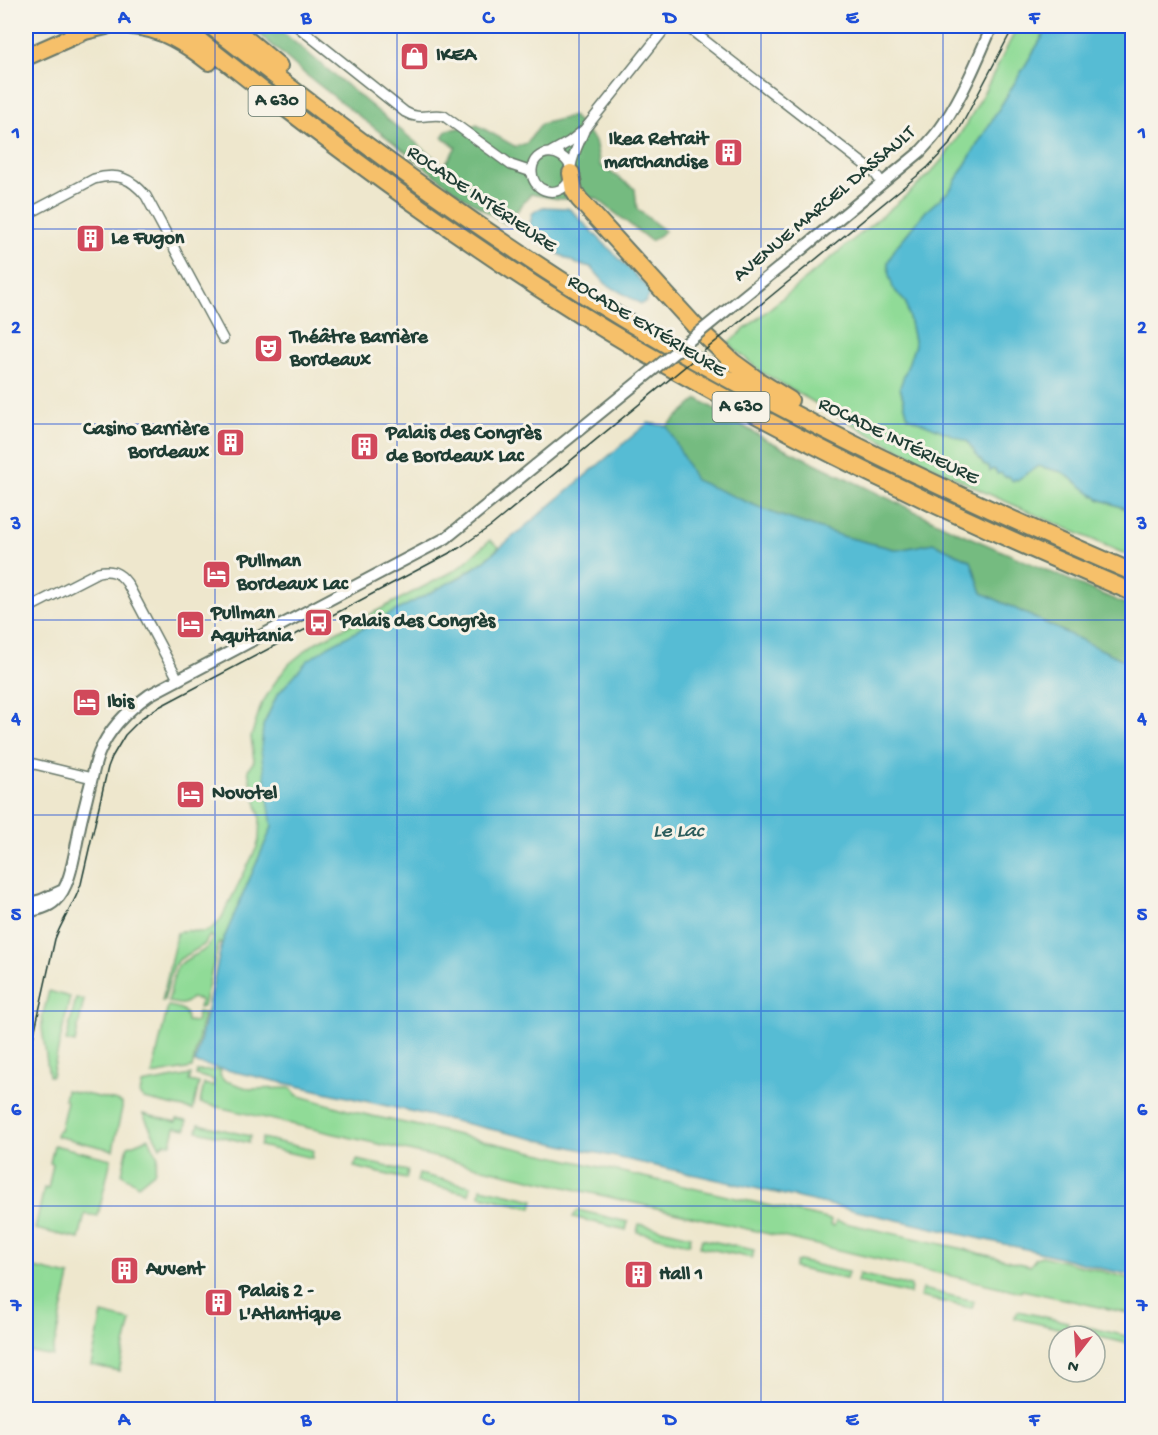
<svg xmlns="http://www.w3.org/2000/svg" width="1158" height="1435" font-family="'Gochi Hand',sans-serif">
  <rect width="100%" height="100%" fill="#f7f3e8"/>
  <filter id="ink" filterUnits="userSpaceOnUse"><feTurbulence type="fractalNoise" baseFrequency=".0167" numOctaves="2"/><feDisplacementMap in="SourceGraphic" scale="12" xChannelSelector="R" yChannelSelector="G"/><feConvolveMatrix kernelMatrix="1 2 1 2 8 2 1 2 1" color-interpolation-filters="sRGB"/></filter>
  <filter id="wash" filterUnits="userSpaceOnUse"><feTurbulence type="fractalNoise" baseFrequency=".008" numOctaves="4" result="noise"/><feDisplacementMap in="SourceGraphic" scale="24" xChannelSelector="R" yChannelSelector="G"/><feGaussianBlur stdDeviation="1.35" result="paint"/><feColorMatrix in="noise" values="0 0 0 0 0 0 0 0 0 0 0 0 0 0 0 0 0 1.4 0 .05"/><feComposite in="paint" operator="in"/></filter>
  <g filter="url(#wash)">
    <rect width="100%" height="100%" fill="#eee7cd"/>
    <path fill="#90db97" stroke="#588c66" stroke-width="1.5" d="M1018 26H1049L950 190 926 211 896 247 888 262 893 288 906 303 915 345 900 388 908 417 967 441 984 465 989 467 990 471 993 469 1003 474 1005 477 1008 476 1018 480 1038 466 1062 472 1099 499 1132 511V557L982 491 873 436 761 372 728 343C772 307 815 271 859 235 886 211 918 189 941 161 973 121 994 71 1018 26Z
      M490 540 499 547 484 561 277 695 263 726 272 827 222 943 219 942 203 1007 199 1008 201 1000 191 998C183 1007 179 1004 168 1002 171 992 172 977 177 968 187 953 205 958 213 937L210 935 204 945 180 959 175 964 171 973 164 1001H162L177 933C194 924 201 944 221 919L257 847 259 839 260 817 256 801 253 795 248 770 254 761 251 737 261 705 276 681 289 664 315 643 452 572 461 566Z
      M49 991 70 997 52 1076H49L42 1028V1018Z
      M76 998 84 1000 75 1043 66 1041Z
      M168 1006C178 1008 187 1008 187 1021L196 1022 198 1012 204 1013 192 1068 152 1075Z
      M221 1070 220 1075 223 1080 250 1089 291 1088 297 1095 354 1112 428 1128 819 1217 831 1220 830 1225 834 1226 836 1221 955 1247 1030 1266 1036 1258 1042 1256 1128 1278 1132 1280V1314L1022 1290 1021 1292 200 1103 204 1084 213 1086 214 1080 196 1075 197 1071Z
      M191 1075 189 1081 199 1083 193 1110 144 1099 140 1094 142 1084Z
      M66 1090 117 1101 122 1103V1108L113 1150 56 1136 57 1131H60L67 1101 64 1099Z
      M143 1114 176 1122 177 1119 187 1121 186 1129 175 1127 171 1144 164 1143V1145H161L160 1147Z
      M199 1124 250 1136 249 1143 197 1131Z
      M149 1138 158 1157 154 1172 138 1185 122 1174 128 1146Z
      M262 1138 313 1150 312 1158 260 1146Z
      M54 1145 111 1159 98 1216 85 1214 79 1239 35 1229 44 1188 48 1189 53 1164 50 1163Z
      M357 1160 408 1171 406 1179 354 1167Z
      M419 1174 471 1186 469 1194 417 1182Z
      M481 1188 534 1200 532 1208 480 1196Z
      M578 1210 628 1222 626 1230 573 1217Z
      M639 1224 691 1236 689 1244 637 1232Z
      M702 1239 754 1250 752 1258 700 1247Z
      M799 1261 848 1272 846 1279 794 1268 796 1262Z
      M26 1266 70 1276 52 1356 26 1351Z
      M859 1274 911 1286 910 1294 857 1282Z
      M922 1289 974 1301 972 1308 920 1297Z
      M1018 1311 1068 1322 1066 1330 1014 1318Z
      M102 1314 131 1321 119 1371 91 1365Z
      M1079 1325 1131 1337 1130 1344 1078 1332Z"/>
    <path fill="#74bb80" stroke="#4a7c5a" stroke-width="1.5" d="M250 26H275L444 166 456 147 442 137 447 130 477 125 516 147 527 143 541 124 573 116 595 141 600 165 635 189 637 209 665 231 651 241 596 198 559 199 531 194 506 224 462 196 305 74Z
      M698 399 765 439 960 533 1132 607V664L982 593 971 561 934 543 898 550 842 536 775 514 694 480 667 426Z"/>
    <path fill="#56bcd4" stroke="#3a7c84" stroke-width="1.5" d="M1049 26H1132V511L1099 499 1062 472 1038 466 1017 480 1015 479 1013 481 1008 476 1005 477 1001 473 997 474 996 471 993 469 990 471 989 467 984 465 967 441 908 417 900 387 915 345 906 303 893 288 889 275 888 262 896 247 926 211 950 190Z
      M543 207 567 208 571 210 647 287 650 294 646 302 641 304 606 284 591 267 577 264 559 254 535 238 530 226 532 214 537 210Z
      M648 423 667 426 695 480 775 514 842 536 898 550 934 543 971 561 982 593 1132 664V1275L1099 1268 1060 1257 991 1241 195 1063 222 943 272 827 261 750 263 726 277 695 307 661 329 646 462 576 484 561Z"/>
  </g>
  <g filter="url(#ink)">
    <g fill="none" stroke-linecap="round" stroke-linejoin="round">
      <defs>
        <path id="minor" d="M297 26 405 112C420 121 428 113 444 116L511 165 532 172
          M686 26 874 172 882 183
          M551 152 569 142 584 130 667 26
          M571 168C562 146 533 149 532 170 531 190 555 199 567 184 571 178 570 173 571 166 573 154 579 143 584 131
          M26 215 94 179C117 172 131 178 146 196L223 339
          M26 602 28 608 98 572C111 569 119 572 127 583L178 679
          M26 620 28 608
          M26 762 92 778"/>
        <path id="tertiary" d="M802 249 920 152C928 143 937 134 944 123 964 93 978 59 992 26
          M26 904 41 900 63 890
          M26 912C35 910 48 908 55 901 70 888 74 856 78 837 80 822 85 807 88 793 92 780 94 765 99 753 109 728 128 710 149 695L446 538 536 465"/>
        <path id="motorway" d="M132 26C162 28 186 44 209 62
          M181 26C327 143 479 256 641 351 727 400 814 447 903 489 978 526 1055 559 1132 592
          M211 26C356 140 506 252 666 344 817 431 973 504 1132 572
          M231 26 279 66
          M26 57 85 31 106 26
          M571 173 574 191 579 199 695 326 733 362 759 381 790 400"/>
      </defs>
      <use href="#minor" stroke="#67786a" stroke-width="12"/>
      <use href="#tertiary" stroke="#67786a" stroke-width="14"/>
      <use href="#motorway" stroke="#67786a" stroke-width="20"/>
      <use href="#minor" stroke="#fff" stroke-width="9"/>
      <use href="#tertiary" stroke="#fff" stroke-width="10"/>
      <use href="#motorway" stroke="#f6c06b" stroke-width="16"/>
      <path stroke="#1f3d34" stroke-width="1.5" d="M26 1070 55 939C62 920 75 903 81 884L108 767 112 757 125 735 143 717 157 708 459 548 491 526 928 167 949 145 959 130 1014 26"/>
      <defs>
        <path id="tertiary-bridge" d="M536 465 802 249"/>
      </defs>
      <use href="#tertiary-bridge" stroke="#67786a" stroke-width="14" stroke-linecap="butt"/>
      <use href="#tertiary-bridge" stroke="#fff" stroke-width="10"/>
    </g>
  </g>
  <path fill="none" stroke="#1d4ed8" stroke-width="1.5" stroke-opacity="0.55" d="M215 26V1410M397 26V1410M579 26V1410M761 26V1410M943 26V1410M26 229H1132M26 424H1132M26 620H1132M26 815H1132M26 1011H1132M26 1206H1132"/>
  <defs>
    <symbol id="shop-square" viewBox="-11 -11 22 22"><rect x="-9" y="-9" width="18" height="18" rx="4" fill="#d1495b" stroke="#f7f3e8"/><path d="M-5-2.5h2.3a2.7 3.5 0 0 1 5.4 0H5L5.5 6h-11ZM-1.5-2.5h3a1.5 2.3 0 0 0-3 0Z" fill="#fff"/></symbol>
    <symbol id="building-square" viewBox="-11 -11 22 22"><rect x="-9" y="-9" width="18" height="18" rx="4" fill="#d1495b" stroke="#f7f3e8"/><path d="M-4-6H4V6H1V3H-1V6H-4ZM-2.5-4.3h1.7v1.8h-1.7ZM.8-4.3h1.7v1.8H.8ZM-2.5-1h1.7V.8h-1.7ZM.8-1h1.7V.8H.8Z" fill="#fff"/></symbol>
    <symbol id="theatre-square" viewBox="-11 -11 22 22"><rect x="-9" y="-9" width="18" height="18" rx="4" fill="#d1495b" stroke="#f7f3e8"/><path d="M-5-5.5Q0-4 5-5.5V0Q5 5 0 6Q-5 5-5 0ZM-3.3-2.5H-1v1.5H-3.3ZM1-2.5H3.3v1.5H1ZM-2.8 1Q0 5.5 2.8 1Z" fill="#fff"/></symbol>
    <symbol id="hotel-square" viewBox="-11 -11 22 22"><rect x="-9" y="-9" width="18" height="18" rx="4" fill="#d1495b" stroke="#f7f3e8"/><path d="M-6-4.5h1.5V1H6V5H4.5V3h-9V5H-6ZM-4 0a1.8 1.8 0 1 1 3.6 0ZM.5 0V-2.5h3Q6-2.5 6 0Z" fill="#fff"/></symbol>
    <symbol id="bus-square" viewBox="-11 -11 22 22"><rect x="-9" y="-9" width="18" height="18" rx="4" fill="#d1495b" stroke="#f7f3e8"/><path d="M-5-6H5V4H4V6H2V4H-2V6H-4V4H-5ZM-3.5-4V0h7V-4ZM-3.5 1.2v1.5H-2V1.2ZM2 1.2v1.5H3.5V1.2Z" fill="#fff"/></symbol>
  </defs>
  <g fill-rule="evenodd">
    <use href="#shop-square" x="398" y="40" width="33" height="33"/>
    <use href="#building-square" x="712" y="136" width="33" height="33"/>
    <use href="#building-square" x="74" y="222" width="33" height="33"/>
    <use href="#theatre-square" x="252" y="332" width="33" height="33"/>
    <use href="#building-square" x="214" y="426" width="33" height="33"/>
    <use href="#building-square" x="348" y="430" width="33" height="33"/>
    <use href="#hotel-square" x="200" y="558" width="33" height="33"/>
    <use href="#bus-square" x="302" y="606" width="33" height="33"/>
    <use href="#hotel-square" x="174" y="608" width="33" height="33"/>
    <use href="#hotel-square" x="70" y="686" width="33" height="33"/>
    <use href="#hotel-square" x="174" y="778" width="33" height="33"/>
    <use href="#building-square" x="108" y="1254" width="33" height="33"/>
    <use href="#building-square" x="622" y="1258" width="33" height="33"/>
    <use href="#building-square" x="202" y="1286" width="33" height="33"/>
  </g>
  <g text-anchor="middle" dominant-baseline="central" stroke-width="6" stroke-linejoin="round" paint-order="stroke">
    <g fill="#f7f3e8" stroke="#60746a" stroke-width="1.5">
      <rect x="248.5" y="86" width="57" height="30" rx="4.5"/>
      <rect x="712.5" y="392" width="57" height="30" rx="4.5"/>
    </g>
    <g font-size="18" font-weight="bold" fill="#1f3d34">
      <text x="277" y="101">A 630</text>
      <text x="741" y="407">A 630</text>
    </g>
    <g font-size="20" font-weight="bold" fill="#1f3d34" stroke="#f7f3e8" text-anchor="start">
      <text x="436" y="56">IKEA</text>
      <text x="708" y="140" text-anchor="end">Ikea Retrait<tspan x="708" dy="23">marchandise</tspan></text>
      <text x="111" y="239">Le Fugon</text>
      <text x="290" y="338">Théâtre Barrière<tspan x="290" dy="23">Bordeaux</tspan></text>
      <text x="209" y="430" text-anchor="end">Casino Barrière<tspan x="209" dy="23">Bordeaux</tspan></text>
      <text x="386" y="434">Palais des Congrès<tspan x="386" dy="23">de Bordeaux Lac</tspan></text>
      <text x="237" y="562">Pullman<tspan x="237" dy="23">Bordeaux Lac</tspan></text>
      <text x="211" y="614">Pullman<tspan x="211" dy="23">Aquitania</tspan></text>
      <text x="340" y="622">Palais des Congrès</text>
      <text x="107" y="703">Ibis</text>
      <text x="212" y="794">Novotel</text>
      <text x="146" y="1270">Auvent</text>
      <text x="659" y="1275">Hall 1</text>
      <text x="239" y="1292">Palais 2 -<tspan x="239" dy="23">L'Atlantique</tspan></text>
    </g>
    <g font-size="20" fill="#1f3d34" stroke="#f7f3e8">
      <text transform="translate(481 200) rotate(34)">ROCADE INTÉRIEURE</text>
      <text transform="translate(825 205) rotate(-40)">AVENUE MARCEL DASSAULT</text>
      <text transform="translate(646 327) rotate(31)">ROCADE EXTÉRIEURE</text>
      <text transform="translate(898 442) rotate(26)">ROCADE INTÉRIEURE</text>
    </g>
    <g font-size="21" font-style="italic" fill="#2d5d5c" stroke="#f7f3e8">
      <text x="678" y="832">Le Lac</text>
    </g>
  </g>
  <rect width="1158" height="1435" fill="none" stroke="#f7f3e8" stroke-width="66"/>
  <g transform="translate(1077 1354) rotate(197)"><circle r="28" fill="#f7f3e8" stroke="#a1aaa0" stroke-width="1.5"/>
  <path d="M0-4.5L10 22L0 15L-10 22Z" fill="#d1495b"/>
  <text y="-9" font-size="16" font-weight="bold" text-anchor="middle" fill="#1f3d34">N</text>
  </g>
  <rect x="33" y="33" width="1092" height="1369" fill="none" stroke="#1d4ed8" stroke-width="2"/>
  <g font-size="20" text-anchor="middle" font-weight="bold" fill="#1d4ed8">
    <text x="124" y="23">A</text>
    <text x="306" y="23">B</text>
    <text x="488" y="23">C</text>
    <text x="670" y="23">D</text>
    <text x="852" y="23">E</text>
    <text x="1034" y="23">F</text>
    <text x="16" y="138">1</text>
    <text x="1142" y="138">1</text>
    <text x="16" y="333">2</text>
    <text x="1142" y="333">2</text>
    <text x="16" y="529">3</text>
    <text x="1142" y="529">3</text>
    <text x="16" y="724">4</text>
    <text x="1142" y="724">4</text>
    <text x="16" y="920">5</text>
    <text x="1142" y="920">5</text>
    <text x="16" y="1115">6</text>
    <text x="1142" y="1115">6</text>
    <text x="16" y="1311">7</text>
    <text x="1142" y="1311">7</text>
    <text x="124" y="1425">A</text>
    <text x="306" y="1425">B</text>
    <text x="488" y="1425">C</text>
    <text x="670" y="1425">D</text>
    <text x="852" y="1425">E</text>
    <text x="1034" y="1425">F</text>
  </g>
</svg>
